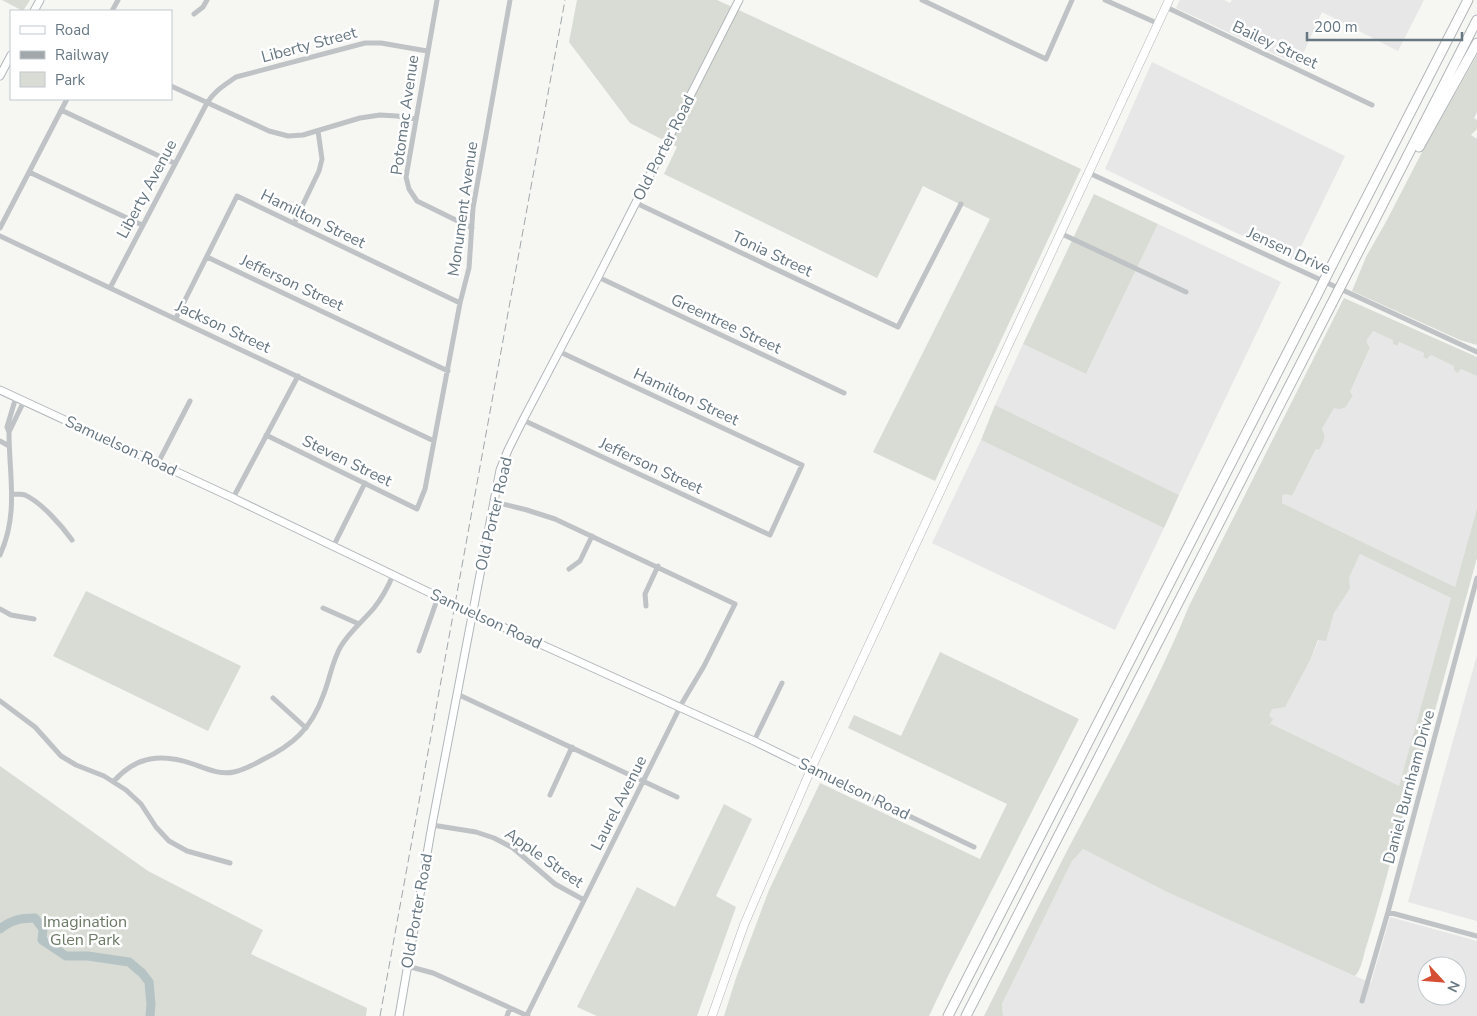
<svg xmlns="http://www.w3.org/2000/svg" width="1477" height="1016" font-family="'Nunito Sans',sans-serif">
  <rect width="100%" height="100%" fill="#f6f6f3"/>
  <path fill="#e6e7e6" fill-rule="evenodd" d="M1180 0H1224L1230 3 1232 0H1424L1398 51 1322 12 1298 65 1176 8Z
    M1152 62 1345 156 1294 261 1105 169Z
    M1158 224 1281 282 1179 495 995 405 1023 344 1086 374Z
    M1373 331 1394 340 1393 344 1396 346 1399 342 1424 353 1423 357 1427 359 1431 355 1455 366 1454 370 1461 369 1477 376V508L1455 587 1282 503V496L1286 494 1292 496 1316 449 1319 450 1324 432 1322 429 1334 408 1346 407 1353 395 1350 392 1370 349 1366 344V340Z
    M981 440 1164 528 1115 630 932 543Z
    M1360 554 1451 598 1399 787 1273 724 1268 728 1269 716 1272 708 1278 707 1311 658 1319 640H1326L1334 613 1349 588V578Z
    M1477 655V921L1408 902Z
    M1083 849 1167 892 1371 983 1390 917 1477 941V1016H1003L1002 1004 1072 861ZM1427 966H1457V996H1427Z"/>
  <path fill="#d8dcd4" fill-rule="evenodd" d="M2 0H30L23 11Z
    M577 0H717L1081 169 935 481 873 452 990 219 923 186 877 278 664 174 677 147 630 123 569 42Z
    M1477 55V112L1474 118 1477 120V129L1471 135 1477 139V345L1460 340 1352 291 1366 257 1387 220 1421 154Z
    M1094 194 1158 224 1086 374 1023 344Z
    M1344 298 1477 357V376L1461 369 1457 373 1454 370V366L1431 355 1427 359 1423 357 1424 353 1399 342 1397 346 1393 344V340L1373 331C1369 338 1363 340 1370 348L1350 392 1353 395 1346 407 1340 409 1334 408 1322 429C1327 437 1323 442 1319 450L1316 449 1292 496 1286 494 1282 496V503L1455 587 1477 508V558L1407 812 1404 811C1392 856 1381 900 1367 944 1363 955 1363 967 1355 976L1167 892 1083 849 1072 861 1002 1004 1003 1016H984C1012 960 1040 903 1069 847 1111 768 1155 689 1189 606ZM1360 554 1451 598 1399 786 1272 724 1269 726 1273 719 1269 716 1272 709 1285 707 1311 658 1318 640 1326 641 1334 613 1350 588 1349 578Z
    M995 405 1179 495 1164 528 981 440Z
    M86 591 241 666 208 731 53 656Z
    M940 652 1079 719 948 976 929 1016H724L736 978 769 890 820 783 980 859 1007 804 848 728 854 715 901 736Z
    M0 766 148 871 263 930 251 954 367 1008 366 1016H0Z
    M724 804 752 819 716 896 736 907 697 1016H597L577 1007 637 887 675 907Z"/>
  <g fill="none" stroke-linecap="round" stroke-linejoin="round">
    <path stroke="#b6c3c5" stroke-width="9" d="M0 929C11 920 21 918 35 918L43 929 42 940 66 956H88L129 962 142 973 149 982 151 1004 150 1016"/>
    <defs>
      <path id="secondary" d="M34 11 40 0
        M0 76 11 55
        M0 390 233 498 472 613 754 741 811 769
        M399 1016 432 825 500 470 508 450 523 420 598 277 739 0"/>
      <path id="primary" d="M712 1016 744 925 811 769 1169 0"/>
      <path id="highway" d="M1419 147 1477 43
        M1332 265 1468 0
        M1349 270 1477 20
        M948 1016 1316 297
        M966 1016 1331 305"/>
    </defs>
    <use href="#secondary" stroke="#b2b7bb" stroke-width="9"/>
    <use href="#primary" stroke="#b3b7ba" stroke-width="9"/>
    <use href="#highway" stroke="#b2b6b9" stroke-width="11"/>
    <path stroke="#bfc3c6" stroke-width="5" d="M437 0 406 177 409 189 417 201 472 228
      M922 0 1046 59 1072 0
      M1105 0 1159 24
      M1166 7 1372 105
      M112 11 118 0
      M194 14 203 7 207 0
      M171 86 269 131 288 136 303 135 360 118 380 115 397 116 416 119
      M61 110 174 163
      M29 172 142 225
      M1089 173 1477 352
      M636 203 898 327 961 204
      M294 223 319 171 322 159 318 131
      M0 228 67 99
      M1062 234 1186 292
      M0 236 434 441
      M207 257 448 371
      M598 277 844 393
      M110 288 207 103C214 91 225 85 236 77L365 43H381L427 51
      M176 318 237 196 460 303
      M523 420 770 535 802 465 558 351
      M9 432 24 401
      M266 435 417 509 425 489 460 303 469 268 473 208 510 0
      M0 441 9 446
      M158 463 190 401
      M13 494C17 494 21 494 25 495 41 502 62 526 72 540
      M233 498 298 376
      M495 502 527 510 555 519 735 604 704 666 682 703 527 1015
      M333 547 365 483
      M0 555C19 513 9 476 9 432L7 427 16 397
      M569 569 580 561 592 536
      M646 606 645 594 658 566
      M323 608 359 624
      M0 609 11 615 34 619
      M419 651 438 597
      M457 694 677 797
      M273 698 306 728
      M0 701 35 727 61 756 76 765 104 776 126 790 141 804 156 827 169 841 187 851 230 863
      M754 741 782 683
      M811 769 974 847
      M114 781C136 756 162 753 193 764 207 769 220 775 234 772 244 770 253 765 262 760 293 745 311 729 323 696 330 679 332 661 341 646 350 631 363 621 374 608 382 598 388 587 393 575
      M550 795 572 747
      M432 825 476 832 494 838 513 848 555 884 584 900
      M1388 912 1477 936
      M407 966 433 973 528 1016
      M1362 1001 1388 912 1477 578
      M507 1016 510 1008"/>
    <use href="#secondary" stroke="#fff" stroke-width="7"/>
    <use href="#primary" stroke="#fff" stroke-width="8"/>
    <use href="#highway" stroke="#fff" stroke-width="9"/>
    <path stroke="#a1a7ab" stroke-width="1" stroke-dasharray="8 4" stroke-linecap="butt" d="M380 1016 565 0"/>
    <defs>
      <path id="highway-bridge" d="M1316 297 1332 265
        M1331 305 1349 270"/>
    </defs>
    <use href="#highway-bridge" stroke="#b2b6b9" stroke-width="11" stroke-linecap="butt"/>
    <use href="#highway-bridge" stroke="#fff" stroke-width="9"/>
  </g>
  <g text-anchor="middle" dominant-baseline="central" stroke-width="5" stroke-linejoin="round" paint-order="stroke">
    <g font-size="16" fill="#677782" stroke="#fff">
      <text transform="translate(309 45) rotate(-15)">Liberty Street</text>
      <text transform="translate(1275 45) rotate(25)">Bailey Street</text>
      <text transform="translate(405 115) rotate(-82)">Potomac Avenue</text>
      <text transform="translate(664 148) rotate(-63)">Old Porter Road</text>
      <text transform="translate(147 189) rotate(-62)">Liberty Avenue</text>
      <text transform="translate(463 209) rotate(-82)">Monument Avenue</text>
      <text transform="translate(313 219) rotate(26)">Hamilton Street</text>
      <text transform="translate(1289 251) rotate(25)">Jensen Drive</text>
      <text transform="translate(772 254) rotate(25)">Tonia Street</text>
      <text transform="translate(292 283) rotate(25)">Jefferson Street</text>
      <text transform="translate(726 324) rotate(25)">Greentree Street</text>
      <text transform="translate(223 327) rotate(25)">Jackson Street</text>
      <text transform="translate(686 397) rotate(25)">Hamilton Street</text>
      <text transform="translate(121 446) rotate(25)">Samuelson Road</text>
      <text transform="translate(347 461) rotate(26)">Steven Street</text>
      <text transform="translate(651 466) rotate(25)">Jefferson Street</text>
      <text transform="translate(494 514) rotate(-77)">Old Porter Road</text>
      <text transform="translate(486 619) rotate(25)">Samuelson Road</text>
      <text transform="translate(1409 787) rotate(-75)">Daniel Burnham Drive</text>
      <text transform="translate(854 789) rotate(26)">Samuelson Road</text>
      <text transform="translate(619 803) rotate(-63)">Laurel Avenue</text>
      <text transform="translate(544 858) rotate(35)">Apple Street</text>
      <text transform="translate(417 911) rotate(-80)">Old Porter Road</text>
    </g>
    <g font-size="16" fill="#6b7965" stroke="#fff">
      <text x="85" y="922">Imagination<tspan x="85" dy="18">Glen Park</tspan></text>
    </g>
  </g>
  <rect x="10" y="10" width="162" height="90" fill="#ffffff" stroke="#c2c9cd"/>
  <rect x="20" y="26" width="25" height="8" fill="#ffffff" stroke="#c2c9cd"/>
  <text x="55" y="35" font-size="15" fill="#677782">Road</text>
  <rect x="20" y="51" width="25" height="8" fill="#a1a7ab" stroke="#c2c9cd"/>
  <text x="55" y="60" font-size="15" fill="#677782">Railway</text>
  <rect x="20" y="72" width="25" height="15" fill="#d8dcd4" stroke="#c2c9cd"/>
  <text x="55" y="85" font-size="15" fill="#677782">Park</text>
  <g transform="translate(1442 981) rotate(116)"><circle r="24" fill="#ffffff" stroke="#c2c9cd"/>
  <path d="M0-4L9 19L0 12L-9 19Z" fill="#d64e33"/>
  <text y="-8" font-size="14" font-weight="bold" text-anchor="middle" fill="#677782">N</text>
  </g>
  <path d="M1307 32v8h155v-8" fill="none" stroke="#677782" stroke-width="2.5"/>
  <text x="1314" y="32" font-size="15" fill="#677782" stroke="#ffffff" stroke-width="4" paint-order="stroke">200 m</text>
</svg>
